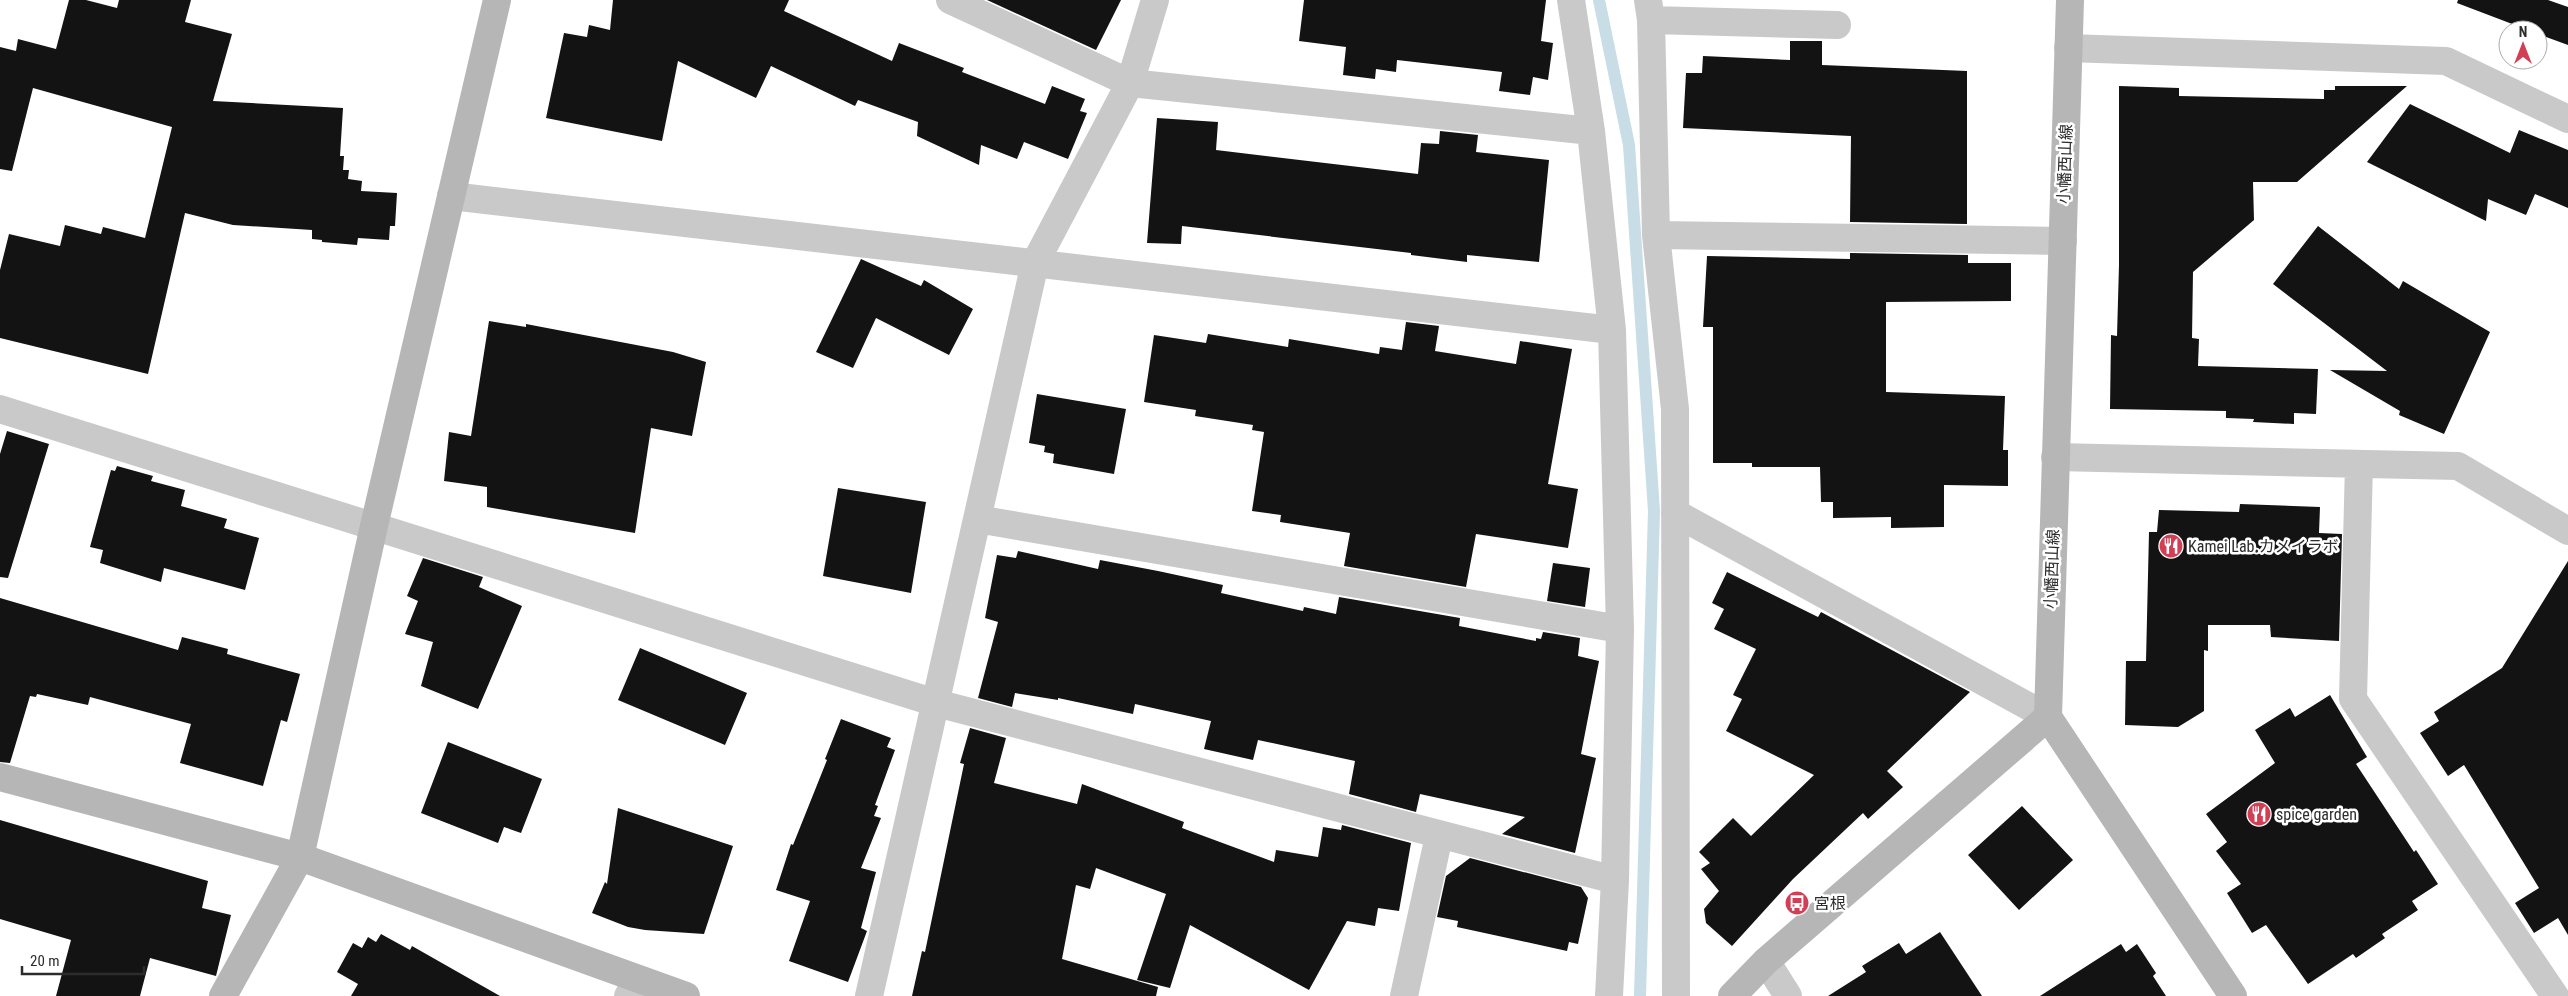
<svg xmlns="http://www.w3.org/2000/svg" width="2568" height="996" font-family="'Roboto Condensed','Noto Sans JP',sans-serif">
  <rect width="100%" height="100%" fill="#fff"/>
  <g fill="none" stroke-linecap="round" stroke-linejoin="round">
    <path stroke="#c8dde6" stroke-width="12" d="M1599 0 1629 145 1654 511 1640 996"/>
  </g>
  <path fill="#131313" d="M69 0H86L117 8 119 0H191L185 22 232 34 213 101 343 108 340 156H344L343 170H349L348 179 362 181 361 191 397 193 395 226H390L389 240 358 238 357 245 322 242V240L312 239V230L233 225 185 213 148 374 0 338V270L9 234 60 246 65 225 101 234 103 227 145 238 172 127 33 88 12 171 0 169V47L16 51 18 39 56 49Z
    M613 0H789L784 11 892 61 899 43 964 68 962 72 1045 104 1052 86 1085 99 1080 111 1087 113 1068 159 1024 142 1017 159 981 145 979 165 917 136 918 122 858 100 855 106 771 66 756 98 678 61 662 141 546 118 564 33 587 37 589 25 610 30Z
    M987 0H1121L1096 50Z
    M1304 0H1546L1541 41 1553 43 1548 80 1533 77 1530 95 1499 91 1502 72 1397 60 1396 72 1376 69 1375 79 1343 75 1346 47 1299 41Z
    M2458 0H2548L2568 7V45L2538 34V30H2528L2457 3Z
    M1790 41H1822V65L1967 71V224L1850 222 1851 136 1683 128 1686 73H1702L1703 56 1790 60Z
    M2119 86 2179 88V96L2324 99V90H2335V86H2407L2297 182H2253L2254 220 2193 272 2192 338 2199 339 2198 366 2318 369 2316 414 2294 413V424L2253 422 2254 419 2226 418V411L2110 409 2111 335 2117 336 2119 265Z
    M2410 104 2510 153 2519 130 2568 150V208L2535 194 2526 215 2488 199 2486 221 2367 162Z
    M1157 118 1218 122 1216 150 1418 174 1421 143 1439 144 1440 131 1478 135 1476 152 1549 160 1539 262 1467 255V262L1411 255V253L1182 226 1181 244 1147 243Z
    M2318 226 2399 289 2403 281 2490 332 2444 434 2399 415 2400 411 2330 370 2387 371 2273 284Z
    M1850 253 1968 255V263H2011V301L1886 302V392L2005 396 2003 450H2008V486L1944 485V527L1891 528V517L1833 518V502H1821L1820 467H1752V463H1713V327H1703L1707 256 1850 259Z
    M861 259 921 286 924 280 973 309 949 355 876 318 853 368 816 352Z
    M489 321 526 327V324L673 352 706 362 692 436 651 428 635 533 487 507V487L444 481 449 432 471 436Z
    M1406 322 1439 326 1435 351 1516 364 1520 341 1572 349 1548 484 1578 489 1568 548 1476 534 1466 587 1344 566 1350 533 1280 522 1281 515 1252 511 1264 432 1252 430 1253 425 1195 416 1196 410 1144 402 1154 335 1206 343 1208 334 1288 347 1289 339 1379 354 1380 347 1402 350Z
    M1037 394 1126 409 1114 474 1053 463 1054 454 1044 452 1045 446 1029 443Z
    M7 431 49 444 8 578 0 577V454Z
    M117 466 153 476 151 481 185 490 181 506 227 519 224 528 259 538 245 590 164 568 161 582 100 563 103 550 90 547 111 470 115 471Z
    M838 488 926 502 911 593 823 576Z
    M2240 504 2320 507 2319 533 2342 534 2339 641 2271 637 2270 625H2208V651L2204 650V711L2178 727 2125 725 2126 661H2146L2149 532H2157L2159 510 2239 512Z
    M1018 551 1098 569 1100 560 1158 571 1223 585 1221 593 1303 611 1304 607 1336 614 1339 597 1460 618 1459 626 1536 641V638L1541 639 1543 632 1580 638 1578 656 1599 661 1581 754 1596 758 1575 853 1502 834 1525 817 1420 794 1416 812 1349 794 1355 761 1258 740 1253 760 1204 749 1211 721 1135 704 1133 714 1058 698V700L1015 693 1012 707 978 698 998 622 985 618 997 555 1016 558Z
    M423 558 483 577 479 587 522 606 478 709 421 686 433 642 405 634 418 601 407 596Z
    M2568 561V935L2558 918 2534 933 2515 903 2539 888 2464 765 2448 776 2420 733 2439 721 2434 712 2502 668Z
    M1553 563 1590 568 1585 607 1547 601Z
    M1727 572 1818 617 1821 612 1970 692 1887 771 1903 787 1868 819 1863 813 1793 879 1732 946 1706 923 1704 909 1719 891 1701 869 1710 863 1699 852 1733 818 1751 836 1814 775 1726 731 1742 699 1733 695 1756 649 1714 629 1724 609 1712 603Z
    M0 598 178 650 182 637 228 649 227 654 300 674 287 722 281 720 263 786 180 763 191 724 90 697 88 705 37 694 36 697 30 696 10 763 0 762Z
    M640 648 747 693 725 745 618 700Z
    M2330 695 2367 757 2356 764 2414 852 2416 850 2438 884 2412 901 2418 910 2382 934 2385 938 2356 958 2353 954 2308 984 2266 925 2252 933 2227 893 2241 884 2216 851 2227 842 2206 814 2275 763 2255 730 2290 708 2295 717Z
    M841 719 891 738 887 747 895 750 875 805 878 806 874 816 881 818 861 868 876 872 861 928 867 931 848 982 789 961 810 901 776 890 791 844 793 845 827 760 825 759Z
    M970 728 1006 738 994 783 1077 804 1082 784 1184 822 1182 828 1274 862 1276 850 1318 857 1323 827 1341 830 1342 825 1411 843 1399 911 1378 908 1375 926 1347 921 1309 990 1190 925 1170 988 1137 980 1166 894 1096 868 1090 889 1076 885 1062 959 1158 987 1156 996H912L922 951 925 952 964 764 960 763Z
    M448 742 542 779 521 833 504 827 498 843 421 813Z
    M2022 806 2073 860 2019 910 1968 855Z
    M618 808 733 846 704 934 645 930 628 927 592 913 605 882 607 884Z
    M0 820 208 881 202 908 231 915 216 976 150 958 140 996H56L71 940 0 919Z
    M1470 858 1581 887 1588 898 1578 944 1569 942 1567 951 1457 927 1458 921 1437 917 1446 876Z
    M1940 932 1982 996H1828L1866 972 1862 966 1899 943 1906 954Z
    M381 934 410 950 412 946 500 996H351L358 984 337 972 353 943 362 948 368 937 376 942Z
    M2121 944 2126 952 2137 944 2156 973 2153 976 2166 996H2040Z"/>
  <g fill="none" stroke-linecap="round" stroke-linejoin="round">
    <path stroke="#c9c9c9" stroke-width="28" d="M950 0 1130 83 1591 131
      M1571 0 1591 131 1612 330 1620 629 1615 880 1609 996
      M1648 0 1651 20 1656 235 1675 409 1676 996
      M1651 20 1837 25
      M2068 48 2446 61 2568 119
      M451 196 1612 330
      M1656 235 2063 241
      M0 409 936 703 1615 880
      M2055 457 2458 466 2568 531
      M2359 464 2353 699 2555 996
      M1675 513 2048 717
      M977 519 1620 629
      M1766 961 1788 996
      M628 996 638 979
      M869 996 1035 263 1130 83 1155 0
      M1404 996 1439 836"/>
    <path stroke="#b6b6b6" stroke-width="28" d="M2048 717 2233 996
      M0 777 300 857 686 996
      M223 996 300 857 374 526 497 0
      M1732 996 1766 961 2048 717 2070 0"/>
  </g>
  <defs>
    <symbol id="restaurant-disc" viewBox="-11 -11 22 22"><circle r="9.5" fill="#d23f55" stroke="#fff"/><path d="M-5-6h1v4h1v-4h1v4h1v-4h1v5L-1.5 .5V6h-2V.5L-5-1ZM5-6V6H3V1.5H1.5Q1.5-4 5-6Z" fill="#fff"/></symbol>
    <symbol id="bus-disc" viewBox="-11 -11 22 22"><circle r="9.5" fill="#d23f55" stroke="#fff"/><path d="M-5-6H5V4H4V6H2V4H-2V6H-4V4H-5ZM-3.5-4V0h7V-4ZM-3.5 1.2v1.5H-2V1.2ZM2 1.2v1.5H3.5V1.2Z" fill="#fff"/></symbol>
  </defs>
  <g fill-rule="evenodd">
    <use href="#restaurant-disc" x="2157" y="532" width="28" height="28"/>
    <use href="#restaurant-disc" x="2245" y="800" width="28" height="28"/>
    <use href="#bus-disc" x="1783" y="889" width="28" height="28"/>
  </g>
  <g text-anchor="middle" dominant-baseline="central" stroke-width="5" stroke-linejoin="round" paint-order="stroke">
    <g font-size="16" fill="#2c2c2c" stroke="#fff">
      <text transform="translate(2065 164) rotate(-88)">小幡西山線</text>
      <text transform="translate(2052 569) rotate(-88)">小幡西山線</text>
    </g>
    <g font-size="16" fill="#2c2c2c" stroke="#fff" text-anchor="start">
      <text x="2188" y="546">Kamei Lab.カメイラボ</text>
      <text x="2276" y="814">spice garden</text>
      <text x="1814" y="903">宮根</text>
    </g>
  </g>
  <g transform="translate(2523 45)"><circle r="24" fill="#ffffff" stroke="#ababab"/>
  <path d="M0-4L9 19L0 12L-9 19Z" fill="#d23f55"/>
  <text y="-8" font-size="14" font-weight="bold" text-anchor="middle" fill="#2c2c2c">N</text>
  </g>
  <path d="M22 966v8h122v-8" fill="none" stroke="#2c2c2c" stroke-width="2.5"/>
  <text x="30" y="966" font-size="15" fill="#2c2c2c" stroke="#ffffff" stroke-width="4" paint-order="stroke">20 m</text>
</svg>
